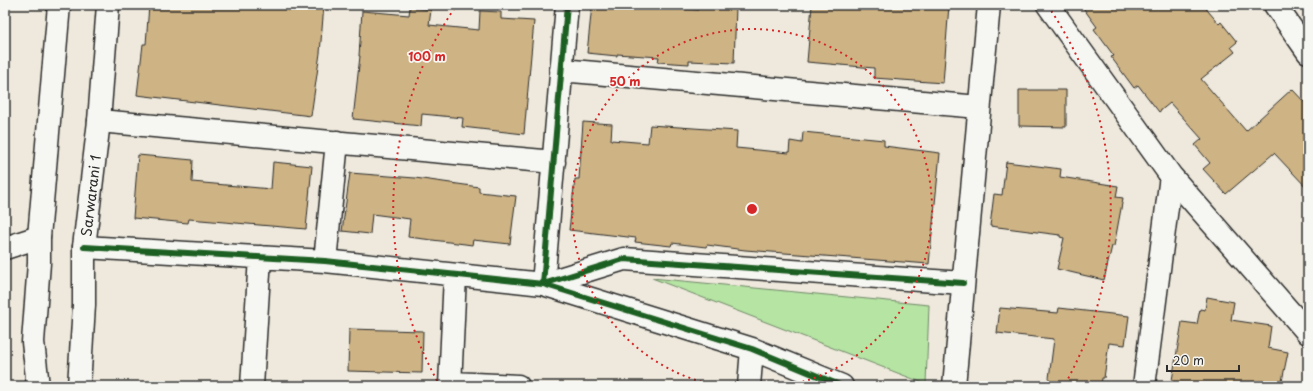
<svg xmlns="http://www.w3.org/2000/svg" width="1313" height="391" font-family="'Playpen Sans',sans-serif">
  <rect width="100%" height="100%" fill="#eee9dc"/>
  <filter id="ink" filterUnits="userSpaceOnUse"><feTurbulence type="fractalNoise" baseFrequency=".025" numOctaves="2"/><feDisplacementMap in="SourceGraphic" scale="8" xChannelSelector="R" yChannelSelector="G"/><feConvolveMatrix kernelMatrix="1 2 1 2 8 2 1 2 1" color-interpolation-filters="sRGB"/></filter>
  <g filter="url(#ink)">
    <path fill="#b5e4a3" stroke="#708867" d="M652 278 929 305 926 384Z"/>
    <path fill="#ceb384" stroke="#2b2b2b" d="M149 5H324L320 53 311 116 137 95 143 44H146Z
      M592 5H657V7L698 10V6L736 7 734 63 689 61V64L658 62 659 57 617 54V56L587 53Z
      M812 5H949L943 83 874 78V68L807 62Z
      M1081 5H1203L1219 24 1221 22 1237 42 1231 47 1235 52 1201 79 1246 131 1292 89 1308 106V189L1274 153 1226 194 1203 169 1210 163 1195 145 1202 139 1170 103 1159 112 1138 85 1134 88 1111 57 1114 56 1094 29 1097 27Z
      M410 7 431 10 429 25 479 30 480 11 501 12V19L534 21 524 134 462 127 463 118 422 114 421 126 353 119 360 56H359L362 11 409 15Z
      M1019 90H1066V127L1019 126Z
      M583 122 612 124 611 140 648 143 650 125 737 131 736 148 789 153 790 141 802 143 803 132 884 140V146L940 153 929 264 745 250 707 245 706 247 672 243 671 246 635 242 636 238 569 230 575 179H579Z
      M138 155 193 160 192 182 271 189 273 162 312 166 306 229 189 219 188 223 133 218Z
      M1006 162 1061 169 1060 177 1118 186 1116 197 1123 198 1114 246H1112L1104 280 1057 269 1064 238 1060 237V235L990 226 994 194 1002 195Z
      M350 173 415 178 479 187V192L516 196 510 244 473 240 472 245 465 244 408 237 410 219 372 214 370 234 342 231Z
      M1207 297 1234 302 1231 320 1271 326 1268 348 1288 352 1281 386H1171L1182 322 1197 324 1200 309 1205 310Z
      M1000 308 1058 313 1059 308 1129 316 1125 345 1109 343 1104 378H1102L1101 386H1048L1054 339 997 333Z
      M349 329 423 331 422 373 348 371Z"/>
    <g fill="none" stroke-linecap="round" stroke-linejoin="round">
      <defs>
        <path id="minor" d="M567 5 543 284 624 259 963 283
          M1048 5 1171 176 1308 333
          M1275 5 1308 52
          M561 70 979 107
          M99 121 554 162
          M84 247 325 261 543 284 752 349 842 386
          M5 248 39 237
          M325 261 337 142
          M450 383 518 386
          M252 386 260 257
          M450 386 455 275
          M749 386 752 349
          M954 386 989 5
          M1144 386 1171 176"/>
        <g id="secondary">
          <path d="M38 386 33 342 39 263V237L59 5"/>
          <path id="s1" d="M79 386 84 305V247L99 121 108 5"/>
        </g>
      </defs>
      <use href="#minor" stroke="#2b2b2b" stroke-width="25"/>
      <use href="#secondary" stroke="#2b2b2b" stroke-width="25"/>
      <use href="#minor" stroke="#f6f6f2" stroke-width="22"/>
      <use href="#secondary" stroke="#f6f6f2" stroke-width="22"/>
      <defs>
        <path id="cycleway" d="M567 5 543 284 624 259 963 283
          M84 247 325 261 543 284 752 349 842 386"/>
      </defs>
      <use href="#cycleway" stroke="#f6f6f2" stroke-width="8"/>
      <use href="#cycleway" stroke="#1b5e20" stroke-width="6"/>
    </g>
  </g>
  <g fill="none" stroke="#d62828" stroke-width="2" stroke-dasharray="2 4">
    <path d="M719 386A180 180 0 1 1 785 386"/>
    <path d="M440 386A359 359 0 0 1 456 6M1048 6A359 359 0 0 1 1064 386"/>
  </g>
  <g text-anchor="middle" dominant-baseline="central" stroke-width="3.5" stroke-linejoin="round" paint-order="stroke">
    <g font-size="14" fill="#2b2b2b" stroke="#f6f6f2">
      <text stroke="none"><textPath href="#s1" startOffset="191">Sarwarani 1</textPath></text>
    </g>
  </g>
  <circle cx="752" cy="209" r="6" fill="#d62828" stroke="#f6f6f2" stroke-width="2"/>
  <g font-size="12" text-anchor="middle" font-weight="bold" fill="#d62828" stroke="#f6f6f2" stroke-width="3.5" stroke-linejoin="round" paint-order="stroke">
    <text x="427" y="61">100 m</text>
    <text x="625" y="86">50 m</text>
  </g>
  <rect width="1313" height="391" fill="none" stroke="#f6f6f2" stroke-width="20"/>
  <rect x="10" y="10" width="1293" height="371" fill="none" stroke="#2b2b2b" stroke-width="1.5" filter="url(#ink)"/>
  <path d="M1167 365v6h72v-6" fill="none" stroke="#2b2b2b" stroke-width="2"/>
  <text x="1173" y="365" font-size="12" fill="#2b2b2b" stroke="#f6f6f2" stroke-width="3" paint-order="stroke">20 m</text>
</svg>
